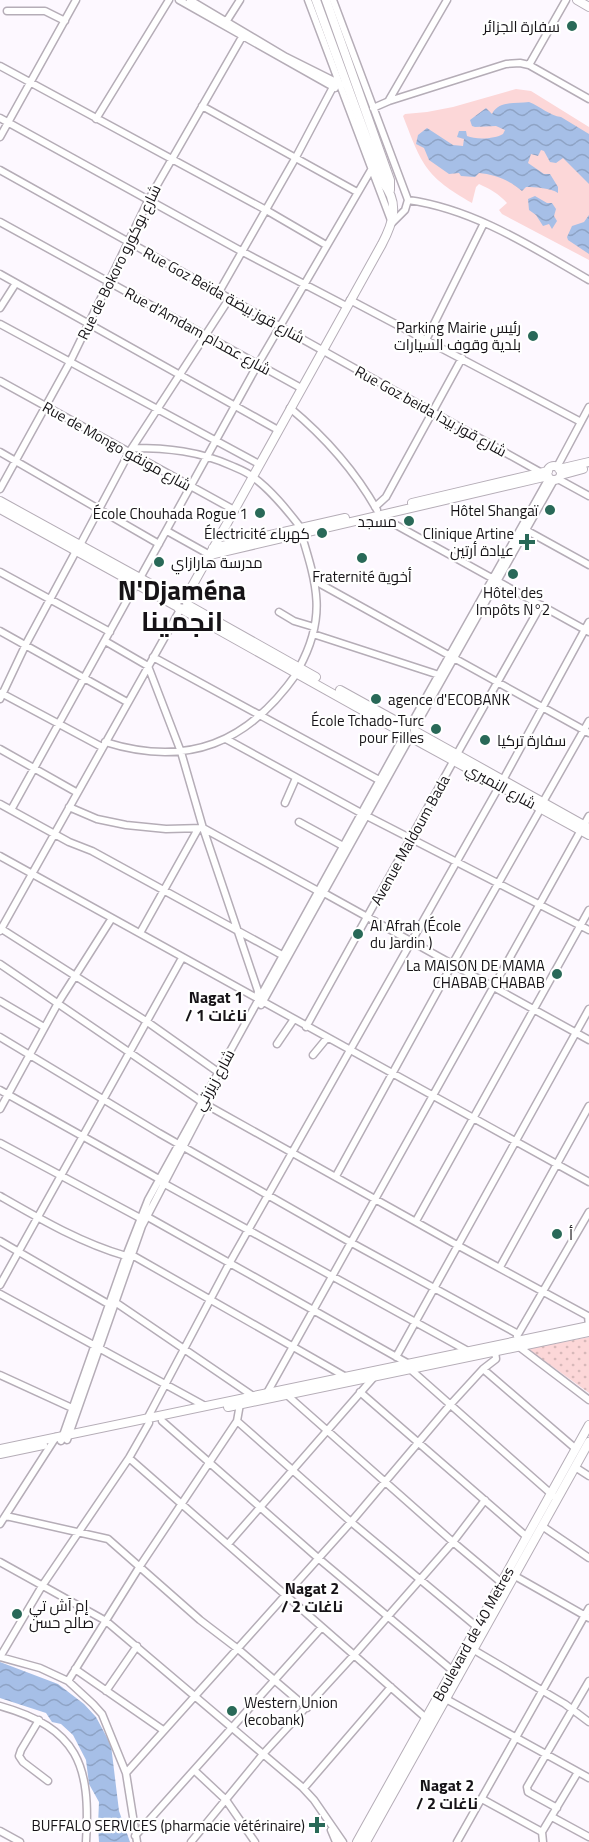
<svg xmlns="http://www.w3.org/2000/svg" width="589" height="1842" font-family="'Titillium Web',Cairo,sans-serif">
  <defs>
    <pattern id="park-dots" width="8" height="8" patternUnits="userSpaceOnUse" patternTransform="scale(1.5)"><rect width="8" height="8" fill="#fcd7d8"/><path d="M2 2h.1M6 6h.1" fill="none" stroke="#d7b8b9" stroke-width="1.8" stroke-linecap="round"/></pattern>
    <pattern id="water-waves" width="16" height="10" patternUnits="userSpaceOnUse" patternTransform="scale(1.5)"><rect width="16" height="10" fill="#a6bfe7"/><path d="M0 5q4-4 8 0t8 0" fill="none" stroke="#8ea3c5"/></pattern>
  </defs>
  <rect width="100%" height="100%" fill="#fdf8ff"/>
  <path fill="#fcd7d8" d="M516 89 531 91 589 127V260L502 214 499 210 507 203C499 194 490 189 479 184L476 187 472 203C425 176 422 165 403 116L405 114 427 112 453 107Z"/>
  <path fill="url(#park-dots)" d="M589 1337V1393L528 1349Z"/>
  <path fill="url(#water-waves)" d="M529 102C540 106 550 116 561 117L589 134V184L563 158 556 163 550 162 544 151 541 150 538 156 531 154 528 163 544 174H550L558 187V193C551 188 535 187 526 187L522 191C511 181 494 174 479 173L475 177 461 176 459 173 449 174 429 160 424 148 416 144 418 135 427 128 453 145 463 146 464 139 457 137 459 131H466L467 136C476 140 495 139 503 134L505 130 496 126 475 127 472 126 470 120 486 108 492 114C499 100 516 104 529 102Z
    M535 196 547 203H552L556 209 554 216 557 221 552 229 549 224 543 226 536 215 529 210 528 199Z
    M589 215V254L568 240 567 237 572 226 584 222Z
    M0 1662 58 1684 84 1704 96 1717 111 1745 119 1811 130 1842H99L98 1825 99 1802 89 1784 86 1760 73 1735 61 1724 52 1722 46 1713 0 1698Z"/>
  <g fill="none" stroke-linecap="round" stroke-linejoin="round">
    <defs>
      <path id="minor" d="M179 0 335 88
        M190 0 286 57 342 85
        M308 0 392 223 405 210 408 200 333 0
        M7 11H45L65 21
        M226 22 240 0
        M529 65 566 0
        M0 66 266 210 326 245
        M389 100 447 0
        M202 106 357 192
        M373 108 389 101 506 64 520 63 529 65 589 99
        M0 118 241 251 346 306
        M96 119 169 0
        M0 137 76 0
        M0 170 540 472
        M408 200C474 209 532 247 589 280
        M0 222 301 388
        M0 274 278 430
        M219 292 296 157 333 87
        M350 300 581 422
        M0 308 16 283
        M0 324 259 464
        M426 340 484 223
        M0 381 234 510
        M290 408C325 437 355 471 377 510
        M132 448C168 448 199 451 232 466 239 469 247 472 253 477 271 490 287 510 301 528
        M0 452 159 544
        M557 467 589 407
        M558 479 589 496
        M0 489 70 362 149 199 242 37
        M375 507 386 497 462 358
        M378 515 589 632
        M524 529 589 565
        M167 531 210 555
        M80 545 130 451 229 299
        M0 572 110 632
        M140 578 258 364 371 170
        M315 581 589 733
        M279 612 294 621 314 627
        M0 631 127 702
        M313 634 439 675
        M105 641 148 666 181 752 203 828 258 991 257 999
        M153 657 379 780
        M299 668C327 617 317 585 301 533
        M1 693 102 747
        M0 699 26 644 76 551
        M410 726 549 478
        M414 729 554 480
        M226 739 361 813 589 930
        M105 742C188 768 248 743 297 673
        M0 749 76 792
        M457 754 541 605
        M503 780 589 622
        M543 802 589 721
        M285 803 296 778
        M0 804 69 842 92 851 282 955
        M69 807 97 819 126 825 166 829 203 828 318 891
        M11 810 136 584
        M299 822 343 846
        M584 825 589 816
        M0 856 589 1182
        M324 893 589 1040
        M0 928 146 1021 218 1072
        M0 931 180 610
        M140 933 198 829
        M0 964 202 1102
        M0 1001 44 1027
        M261 1005 409 739
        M306 1027 454 760
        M0 1037 159 1133 350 1242 518 1334
        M277 1044 294 1019
        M313 1055 327 1038
        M0 1090 159 1179
        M205 1104 457 1245 588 1316 589 1326
        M0 1109 58 1003 112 918
        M0 1143 140 1218
        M336 1176 453 963 541 808
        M163 1183 466 1350
        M0 1196C40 1219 81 1243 126 1256
        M146 1216 409 1364
        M416 1221 589 910
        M0 1241 110 1305
        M132 1255 346 1377
        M500 1267 589 1106
        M0 1285 182 958
        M0 1294 205 1406
        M115 1302 253 1396
        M517 1336 589 1212
        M518 1346 589 1400
        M396 1357 589 1009
        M410 1369 557 1499
        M483 1369 576 1449
        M0 1375 72 1408
        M360 1392 527 1537
        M267 1393 581 830
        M287 1395 453 1542 503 1584
        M147 1419 229 1264 500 785
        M162 1421 318 1558 453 1671 458 1678
        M237 1421 351 1522 477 1627
        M67 1440 142 1226 205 1105
        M61 1441 126 1256 148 1200 404 736
        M129 1458 426 1718
        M575 1467 589 1476
        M6 1516 108 1539 200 1620 238 1649 307 1708
        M0 1524 56 1437
        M542 1526 589 1558
        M228 1544 374 1377
        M0 1562 106 1621 302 1787 314 1800 343 1842
        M515 1576 589 1618
        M474 1650 565 1704 589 1722
        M0 1657 42 1586 129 1458 149 1423
        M0 1657 40 1668 68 1681 93 1704 102 1714 126 1773 137 1842
        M75 1669 163 1730
        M68 1681 140 1566 237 1421 240 1404
        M106 1691 137 1646
        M446 1699 589 1778
        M0 1706C78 1728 91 1765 86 1842
        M39 1720 21 1750 19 1756 23 1762 48 1781
        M194 1770 226 1800 255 1842
        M126 1773 351 1522 450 1405 483 1369 496 1359 495 1351
        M304 1788 391 1687
        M482 1799 542 1832
        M557 1808 528 1792 527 1787 589 1681
        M552 1817 589 1837
        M331 1830 336 1842
        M0 1831 20 1842
        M135 1836 322 1627
        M191 1842 264 1753 354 1655 453 1542 485 1500
        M457 1842 589 1608
        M543 1842 542 1832 578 1772"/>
      <path id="major" d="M326 0 390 180V190
        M577 0 589 7
        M547 473a7 7 0 1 1 14 0a7 7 0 1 1-14 0Z
        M559 469 589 462
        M561 475 583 469
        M0 501 178 599H185L188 604 185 609 178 608 176 604 178 599
        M412 503 548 471
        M0 509 176 606
        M213 548 345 518
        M210 555 548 476
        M185 599 382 244C393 223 400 203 383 183L316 0
        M188 605 316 677
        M183 610 403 733
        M340 690 407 727
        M415 731 589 828
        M412 738 589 835
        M228 1407 589 1332
        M0 1449 589 1326
        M0 1454 43 1445
        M357 1842 589 1425
        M366 1842 589 1442"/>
    </defs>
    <use href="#minor" stroke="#b5adb7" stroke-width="9"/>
    <use href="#major" stroke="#b5adb7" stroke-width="10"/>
    <use href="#minor" stroke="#fff" stroke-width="6"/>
    <use href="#major" stroke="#fff" stroke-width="8"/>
  </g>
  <g fill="#296958" stroke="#fff" stroke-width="2">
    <circle cx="572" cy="26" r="6"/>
    <circle cx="533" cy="336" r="6"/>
    <circle cx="550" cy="510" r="6"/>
    <circle cx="260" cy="513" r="6"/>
    <circle cx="409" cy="521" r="6"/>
    <circle cx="322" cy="533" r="6"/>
    <path d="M524 533h6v6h6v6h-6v6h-6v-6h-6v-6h6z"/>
    <circle cx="362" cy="558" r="6"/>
    <circle cx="159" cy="562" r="6"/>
    <circle cx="513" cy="574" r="6"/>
    <circle cx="376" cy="699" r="6"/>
    <circle cx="436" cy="729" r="6"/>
    <circle cx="485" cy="740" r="6"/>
    <circle cx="358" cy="934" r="6"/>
    <circle cx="557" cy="974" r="6"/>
    <circle cx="557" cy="1234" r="6"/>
    <circle cx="17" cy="1614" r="6"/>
    <circle cx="232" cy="1711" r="6"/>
    <path d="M314 1816h6v6h6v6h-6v6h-6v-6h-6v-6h6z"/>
  </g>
  <g text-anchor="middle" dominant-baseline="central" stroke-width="4.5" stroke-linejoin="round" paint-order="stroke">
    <g font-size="15" fill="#161317" stroke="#fff" text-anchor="end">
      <text x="560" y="26">سفارة الجزائر</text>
      <text x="521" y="327">Parking Mairie رئيس<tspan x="521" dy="17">بلدية وقوف السيارات</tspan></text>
      <text x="538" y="510">Hôtel Shangaï</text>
      <text x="248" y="513">École Chouhada Rogue 1</text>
      <text x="397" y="521">مسجد</text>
      <text x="310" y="533">Électricité كهرباء</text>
      <text x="514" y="533">Clinique Artine<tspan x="514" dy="17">عيادة أرتين</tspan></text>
      <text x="171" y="562" text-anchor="start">مدرسة هارازاي</text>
      <text x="362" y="576" text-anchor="middle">Fraternité أخوية</text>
      <text x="513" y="592" text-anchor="middle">Hôtel des<tspan x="513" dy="17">Impôts N°2</tspan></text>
      <text x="388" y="699" text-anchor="start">agence d'ECOBANK</text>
      <text x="424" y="720">École Tchado-Turc<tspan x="424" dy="17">pour Filles</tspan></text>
      <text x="497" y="740" text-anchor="start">سفارة تركيا</text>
      <text x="370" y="925" text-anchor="start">Al Afrah (École<tspan x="370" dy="17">du Jardin )</tspan></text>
      <text x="545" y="965">La MAISON DE MAMA<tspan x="545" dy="17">CHABAB CHABAB</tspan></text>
      <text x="569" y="1234" text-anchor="start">أ</text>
      <text x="29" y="1605" text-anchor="start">إم آش تي<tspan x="29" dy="17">صالح حسن</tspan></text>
      <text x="244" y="1702" text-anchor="start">Western Union<tspan x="244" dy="17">(ecobank)</tspan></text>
      <text x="305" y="1825">BUFFALO SERVICES (pharmacie vétérinaire)</text>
    </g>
    <g font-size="15" fill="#161317" stroke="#fff">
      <text transform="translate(119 262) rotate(-64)">Rue de Bokoro شارع بوكورو</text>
      <text transform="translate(224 295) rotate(29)">Rue Goz Beïda شارع قوز بيضة</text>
      <text transform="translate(198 331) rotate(29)">Rue d'Amdam شارع عمدام</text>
      <text transform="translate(431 411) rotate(29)">Rue Goz beida شارع قوز بيدا</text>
      <text transform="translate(117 446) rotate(29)">Rue de Mongo شارع مونقو</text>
      <text transform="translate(501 786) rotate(29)">شارع النميري</text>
      <text transform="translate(410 840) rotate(-61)">Avenue Maldoum Bada</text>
      <text transform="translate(214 1080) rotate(-61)">شارع زيزرتي</text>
      <text transform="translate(473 1634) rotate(-61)">Boulevard de 40 Metres</text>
    </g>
    <g font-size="16" font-weight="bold" fill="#161317" stroke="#fff">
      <text x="216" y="997">Nagat 1<tspan x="216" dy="18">/ ناغات 1</tspan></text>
      <text x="312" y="1588">Nagat 2<tspan x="312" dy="18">/ ناغات 2</tspan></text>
      <text x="447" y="1785">Nagat 2<tspan x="447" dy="18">/ ناغات 2</tspan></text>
    </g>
    <g font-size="27" font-weight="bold" fill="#161317" stroke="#fff">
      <text x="182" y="589">N'Djaména<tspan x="182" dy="31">انجمينا</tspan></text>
    </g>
  </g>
</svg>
